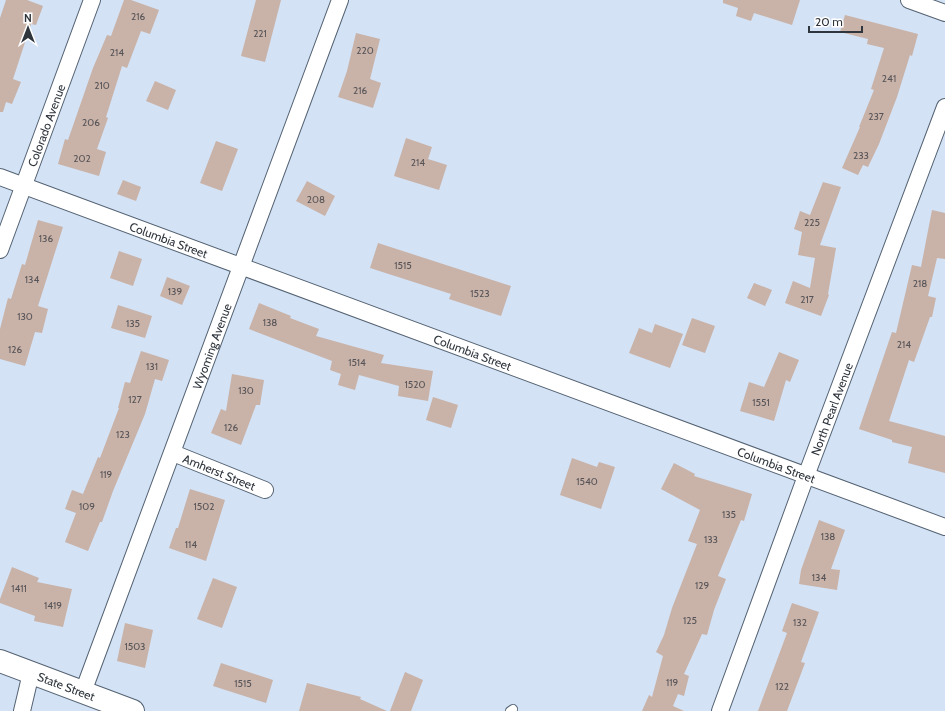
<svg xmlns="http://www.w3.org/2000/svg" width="945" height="711" font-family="Cabin,sans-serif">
  <rect width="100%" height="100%" fill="#d3e2f5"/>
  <path fill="#c9b2a7" d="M6 0H27L43 6 36 25 31 24 13 79 21 82 12 104 6 102 3 112H0V18Z
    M124 0H131L159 10 150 34 141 31 127 68 122 66 106 117 108 118 97 149 106 152 99 176 58 164 65 139 68 140 93 68 107 35 111 36Z
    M256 0H281L265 62 241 56Z
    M723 0H800L792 25 754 13 751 21 736 16 738 8 723 3Z
    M845 15 918 34 912 56 910 55 897 97 879 144 868 167 863 165 858 175 842 168 860 127H859L874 90 871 89 884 48 867 44 868 39 840 32Z
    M356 33 380 39 370 79 381 83 373 108 338 97 347 71Z
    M155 81 176 90 168 110 146 101Z
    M406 138 432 147 428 159 447 165 439 190 394 176Z
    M216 141 238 149 222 191 200 183Z
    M123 180 141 187 136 201 117 194Z
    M307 181 335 196 325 216 296 201Z
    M823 182 841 187 820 245 836 248 828 294 829 295 821 316 785 303 793 281 810 288 815 258 798 255 802 232 794 229 800 211 810 215Z
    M932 210 945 213V259L937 258 928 296 936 298 932 317H930L914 362 909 360 889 421 945 436V473L908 463 912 447 892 442V440L859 429 892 332 896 333 912 265 921 267Z
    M38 220 63 227 38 306 48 309 42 333 35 332 25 366 0 359V329L8 298 11 299 22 264 25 265Z
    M378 243 511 286 501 316 449 299 451 294 370 268Z
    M119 251 142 259 133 286 110 278Z
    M167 277 190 286 182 305 160 296Z
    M754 283 772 290 765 306 747 298Z
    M259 303 291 316 290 318 319 329 316 336 384 355 381 363 433 371 428 401 398 396 399 386 359 375 355 390 338 385 341 374 330 370 332 361 249 329Z
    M118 305 152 316 145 338 111 328Z
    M692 318 715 326 705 353 682 345Z
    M655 324 683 334 670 368 629 353 639 328 652 333Z
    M141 351 169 360 162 381 155 379 145 414 113 491 102 522H100L88 551 65 542 76 513 65 509 72 490 83 494 98 457 100 458 119 408H118L125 382 130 383Z
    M779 352 799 360 790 382 786 380 774 421 740 411 749 382 764 387Z
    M232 374 264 380 260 405H256L241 445 211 433 221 409 226 411Z
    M433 397 458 405 451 428 426 420Z
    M572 458 597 467 599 462 615 467 601 509 560 495Z
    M674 463 695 474 694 476 752 494 744 521 741 520 718 576 726 579 714 610 707 635 702 634 684 674 689 676 684 696 678 694 673 706 684 711H642L649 695 652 697 663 656 656 652 664 635 672 608 697 544 688 541 700 510 661 489Z
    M190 489 225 500 206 561 169 548 176 528H178Z
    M819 520 845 530 831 569 840 570 837 590 799 584 801 570Z
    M12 567 39 578 37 582 72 589 63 627 34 621 35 616 0 603V599Z
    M213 578 237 587 222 628 197 619Z
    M792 603 819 612 801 662 805 663 787 711H758L787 633 782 631Z
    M125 623 153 630 145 668 117 661Z
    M221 663 273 680 266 703 213 686Z
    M405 672 423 680 411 711H390Z
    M307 683 361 697 360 699 387 711H299Z"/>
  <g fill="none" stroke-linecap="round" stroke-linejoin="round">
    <defs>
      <path id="service" d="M510 711 513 709"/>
      <g id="minor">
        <path d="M909 0 945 13"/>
        <path id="s1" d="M0 177 945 527"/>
        <path id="s2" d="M0 250 92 0"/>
        <path id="s3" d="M173 453 265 490"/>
        <path id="s4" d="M83 692 340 0"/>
        <path d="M22 711 31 673"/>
        <path id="s5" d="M720 711 806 476 945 107"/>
      </g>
      <g id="trunk">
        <path id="s6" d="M0 661 133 711"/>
      </g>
    </defs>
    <use href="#service" stroke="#546272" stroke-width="10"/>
    <use href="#minor" stroke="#546272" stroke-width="18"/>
    <use href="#trunk" stroke="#546272" stroke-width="24"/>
    <use href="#service" stroke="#fff" stroke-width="8"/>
    <use href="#minor" stroke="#fff" stroke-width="16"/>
    <use href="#trunk" stroke="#fff" stroke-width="22"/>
  </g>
  <g text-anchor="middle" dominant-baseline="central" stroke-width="4" stroke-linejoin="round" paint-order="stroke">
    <g font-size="10" fill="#565458">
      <text x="138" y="16">216</text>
      <text x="260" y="33">221</text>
      <text x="365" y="50">220</text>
      <text x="117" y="52">214</text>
      <text x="889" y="78">241</text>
      <text x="102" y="85">210</text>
      <text x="360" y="90">216</text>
      <text x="876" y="116">237</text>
      <text x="91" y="122">206</text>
      <text x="861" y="155">233</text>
      <text x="82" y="158">202</text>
      <text x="418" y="162">214</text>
      <text x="316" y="199">208</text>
      <text x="812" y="222">225</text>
      <text x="46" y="238">136</text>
      <text x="403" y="265">1515</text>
      <text x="32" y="279">134</text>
      <text x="920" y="283">218</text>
      <text x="175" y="291">139</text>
      <text x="480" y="293">1523</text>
      <text x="807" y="299">217</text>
      <text x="25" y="316">130</text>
      <text x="270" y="322">138</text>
      <text x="133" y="323">135</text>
      <text x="904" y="344">214</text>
      <text x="15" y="349">126</text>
      <text x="357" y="362">1514</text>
      <text x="152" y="366">131</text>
      <text x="415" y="384">1520</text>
      <text x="246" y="390">130</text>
      <text x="135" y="399">127</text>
      <text x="761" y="402">1551</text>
      <text x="231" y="427">126</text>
      <text x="123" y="434">123</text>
      <text x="106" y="474">119</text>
      <text x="587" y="481">1540</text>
      <text x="87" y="506">109</text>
      <text x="204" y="506">1502</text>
      <text x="729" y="514">135</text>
      <text x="828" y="536">138</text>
      <text x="711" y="539">133</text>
      <text x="191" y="544">114</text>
      <text x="819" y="577">134</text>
      <text x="702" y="585">129</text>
      <text x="19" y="588">1411</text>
      <text x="53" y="605">1419</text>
      <text x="690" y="620">125</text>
      <text x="800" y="622">132</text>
      <text x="135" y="646">1503</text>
      <text x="672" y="682">119</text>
      <text x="243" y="683">1515</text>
      <text x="782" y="686">122</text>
    </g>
    <g font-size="12" fill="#2f353d" stroke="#fff">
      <text stroke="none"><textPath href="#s2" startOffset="133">Colorado Avenue</textPath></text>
      <text stroke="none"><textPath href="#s1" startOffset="180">Columbia Street</textPath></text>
      <text stroke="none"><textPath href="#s4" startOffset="369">Wyoming Avenue</textPath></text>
      <text stroke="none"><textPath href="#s1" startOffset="504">Columbia Street</textPath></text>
      <text stroke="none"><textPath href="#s5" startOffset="322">North Pearl Avenue</textPath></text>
      <text stroke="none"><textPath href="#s1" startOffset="828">Columbia Street</textPath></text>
      <text stroke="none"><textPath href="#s3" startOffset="50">Amherst Street</textPath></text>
      <text stroke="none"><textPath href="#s6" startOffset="71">State Street</textPath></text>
    </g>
  </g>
  <g transform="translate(28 28)" stroke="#ffffff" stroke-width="3" paint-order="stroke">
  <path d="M0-3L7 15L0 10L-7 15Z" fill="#2f353d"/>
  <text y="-6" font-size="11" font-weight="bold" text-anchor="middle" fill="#2f353d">N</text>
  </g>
  <path d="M809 26v6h53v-6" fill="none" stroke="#2f353d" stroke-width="2"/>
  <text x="815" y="26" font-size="12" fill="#2f353d" stroke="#ffffff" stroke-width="3" paint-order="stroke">20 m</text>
</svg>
